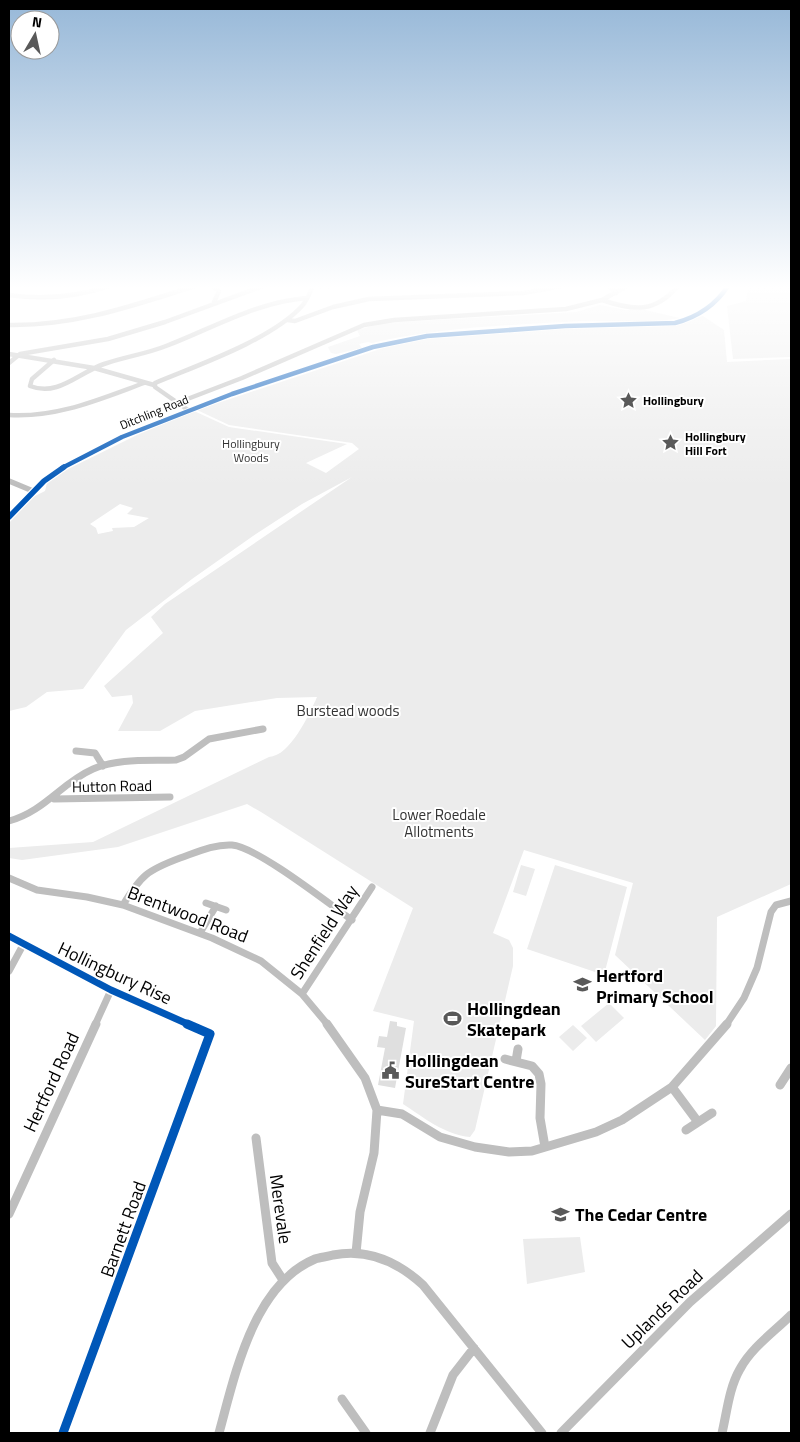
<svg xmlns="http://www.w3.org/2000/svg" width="800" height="1442" font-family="'Titillium Web',sans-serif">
  <rect width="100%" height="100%" fill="#fff"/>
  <path fill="#ececec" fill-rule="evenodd" d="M739 286H791V357L733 359 727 306 746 301 748 289Z
    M600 305 625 310H645L680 318C648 324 614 320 581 321 513 325 438 327 372 343L368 342 359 344 362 348 336 354 331 353 328 347 360 336 357 330 383 323 576 312Z
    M703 316 724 330 727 362 791 359V884L717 917 716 1026 705 1040 615 955 633 883 524 850 493 933 509 940 513 948V966L475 1130 470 1137C445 1135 423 1117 403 1104L414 1021 373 1011 413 908 261 812 247 804 118 847 22 860 9 858V848L93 842 269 757C290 756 309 715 317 697L277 698 195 711 160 731H118L133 703 132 695 112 697 104 686 163 633 151 617 165 604 352 477 302 504 253 536 192 579 126 630 83 689 47 692 26 707 9 711V523L33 497 45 491 47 483 62 472 137 435 194 411 229 427 347 444 306 463 326 473 359 449 352 443 229 425 197 410 395 344 429 338 584 326 673 325ZM120 504 133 508 127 514 149 518 134 527 112 528 113 531 98 534 96 528 90 524Z
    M521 865 535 869 526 896 513 892Z
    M555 865 627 887 604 975 527 949Z
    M609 1003 624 1018 596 1042 581 1026Z
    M573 1025 587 1038 573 1051 559 1037Z
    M580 1237 585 1272 527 1284 523 1239Z"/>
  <path fill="#dfdfdf" d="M390 1021 397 1022V1026L406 1028 395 1088 378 1085 385 1048 377 1047 379 1036 387 1037Z"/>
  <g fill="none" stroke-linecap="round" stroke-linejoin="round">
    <path stroke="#bebebe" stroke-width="4.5" d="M212 286 219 291 214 302
      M312 286H329
      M608 286 616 293
      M9 295C44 300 76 297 109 286
      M602 300C634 311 655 313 678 286
      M288 320 295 321 333 307 369 299 523 293 562 286
      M9 325C76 326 132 306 195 286
      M9 354 94 368 154 385
      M54 360 32 379 30 386C58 397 78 373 104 364 124 357 146 354 166 346 213 328 256 302 307 298
      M9 363 20 354 108 339 165 322 263 286
      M177 403 242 378 364 325 394 320 566 309 602 300 627 286
      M188 410 155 387V383C198 365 271 340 302 306 307 301 310 292 313 286
      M9 415C57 418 100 399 144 383
      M62 468 122 437 232 394 373 347 427 336 565 326 675 323C698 317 715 306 728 286"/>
    <path stroke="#bebebe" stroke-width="5.5" d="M9 481 33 491
      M9 517 44 481 64 467"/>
    <path stroke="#bebebe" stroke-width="7" d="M76 751 95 753 103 766
      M54 799 170 797
      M9 821C45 811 61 783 93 769 118 758 149 761 176 760L184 757 209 739 263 729
      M9 878 37 890 87 897 123 905 212 938 261 961 302 994 328 1025
      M206 903 226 910
      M123 905C141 875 148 870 180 858 197 852 214 844 232 845 257 847 328 903 352 920
      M200 933 216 906
      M9 936 111 990 190 1025
      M9 971 23 945
      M302 994 372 887
      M95 1025 111 990
      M726 1025 744 998 757 968 771 912 776 905 791 901"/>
    <path stroke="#bebebe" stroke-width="9" d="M327 1024 365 1078 377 1110 374 1153 360 1212 356 1253
      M505 1059 532 1066 539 1074 541 1084 540 1118 545 1147
      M516 1061 518 1049
      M780 1085 791 1068
      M672 1087 698 1122
      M377 1110 402 1114 440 1137 475 1147 509 1152 532 1151 596 1132 622 1120 672 1087 727 1024
      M686 1130 712 1113
      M256 1138 272 1263 283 1280
      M9 1214 96 1024
      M342 1399 366 1433
      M63 1433 210 1034 187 1024
      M219 1433C235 1375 253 1285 315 1259 320 1257 327 1257 333 1255 368 1248 398 1262 423 1285L542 1433
      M430 1433 453 1375 474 1348
      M561 1433 690 1302 791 1214
      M722 1433C727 1412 729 1388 740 1369 752 1347 774 1332 791 1315"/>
    <defs>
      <path id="cycleway-far3" d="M62 468 122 437 232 394 373 347 427 336 565 326 675 323C698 317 715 306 728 286"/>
      <path id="cycleway-far2" d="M9 517 44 481 64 467"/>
      <path id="cycleway-far1" d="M9 936 111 990 190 1025"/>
      <path id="cycleway" d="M63 1433 210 1034 187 1024"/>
    </defs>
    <use href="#cycleway-far3" stroke="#fff" stroke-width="6"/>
    <use href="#cycleway-far2" stroke="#fff" stroke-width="8"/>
    <use href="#cycleway-far1" stroke="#fff" stroke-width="10"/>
    <use href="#cycleway" stroke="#fff" stroke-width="12"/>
    <use href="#cycleway-far3" stroke="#0057b8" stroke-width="4.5"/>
    <use href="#cycleway-far2" stroke="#0057b8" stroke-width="5.5"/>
    <use href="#cycleway-far1" stroke="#0057b8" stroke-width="7"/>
    <use href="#cycleway" stroke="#0057b8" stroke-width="9"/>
  </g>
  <linearGradient id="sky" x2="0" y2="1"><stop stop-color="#97b8d8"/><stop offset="0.59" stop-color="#fff"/><stop offset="1" stop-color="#fff" stop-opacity="0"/></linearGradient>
  <rect width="800" height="487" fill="url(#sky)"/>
  <defs>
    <symbol id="sight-bare" viewBox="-9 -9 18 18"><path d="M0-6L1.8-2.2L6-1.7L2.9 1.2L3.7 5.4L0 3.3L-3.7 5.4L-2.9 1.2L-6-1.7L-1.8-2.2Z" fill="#595959" stroke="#fff" stroke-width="2.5" paint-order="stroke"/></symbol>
    <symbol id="school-bare" viewBox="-9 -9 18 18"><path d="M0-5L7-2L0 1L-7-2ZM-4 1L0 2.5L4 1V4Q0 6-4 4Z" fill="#595959" stroke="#fff" stroke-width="2.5" paint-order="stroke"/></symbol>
    <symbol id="stadium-bare" viewBox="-9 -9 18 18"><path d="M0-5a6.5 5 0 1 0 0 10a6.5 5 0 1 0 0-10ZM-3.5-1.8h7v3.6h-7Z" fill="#595959" stroke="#fff" stroke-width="2.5" paint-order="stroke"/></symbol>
    <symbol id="civic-bare" viewBox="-9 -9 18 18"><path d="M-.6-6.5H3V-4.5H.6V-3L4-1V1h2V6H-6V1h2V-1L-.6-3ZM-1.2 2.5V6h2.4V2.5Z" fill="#595959" stroke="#fff" stroke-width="2.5" paint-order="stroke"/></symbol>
  </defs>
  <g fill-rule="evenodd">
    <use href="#sight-bare" x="616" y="388" width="25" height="25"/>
    <use href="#sight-bare" x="658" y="430" width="25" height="25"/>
    <use href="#school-bare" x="570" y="972" width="25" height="25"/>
    <use href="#stadium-bare" x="440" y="1006" width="25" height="25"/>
    <use href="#civic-bare" x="378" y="1058" width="25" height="25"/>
    <use href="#school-bare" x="548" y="1202" width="25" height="25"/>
  </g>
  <g text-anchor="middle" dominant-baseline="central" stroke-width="4" stroke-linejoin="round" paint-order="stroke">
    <g font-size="12" font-weight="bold" fill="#000" stroke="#fff" text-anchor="start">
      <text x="643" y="400">Hollingbury</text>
      <text x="685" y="436">Hollingbury<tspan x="685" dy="14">Hill Fort</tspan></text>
    </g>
    <g font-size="12" fill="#000" stroke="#fff">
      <text transform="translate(154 412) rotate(-22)">Ditchling Road</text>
    </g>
    <g font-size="12" fill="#333" stroke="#fff">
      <text x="251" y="443">Hollingbury<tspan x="251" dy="14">Woods</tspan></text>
    </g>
    <g font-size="15" fill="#333" stroke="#fff">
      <text x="348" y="710">Burstead woods</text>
      <text x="439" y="814">Lower Roedale<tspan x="439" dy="17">Allotments</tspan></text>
    </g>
    <g font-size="15" fill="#000" stroke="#fff">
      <text transform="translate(112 786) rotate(-1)">Hutton Road</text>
    </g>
    <g font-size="18" fill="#000" stroke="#fff">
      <text transform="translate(188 914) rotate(21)">Brentwood Road</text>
      <text transform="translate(324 932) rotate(-57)">Shenfield Way</text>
      <text transform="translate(115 973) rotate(25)">Hollingbury Rise</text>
      <text transform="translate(51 1082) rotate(-65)">Hertford Road</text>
      <text transform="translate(281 1209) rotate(82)">Merevale</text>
      <text transform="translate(123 1229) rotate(-70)">Barnett Road</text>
      <text transform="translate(662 1309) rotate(-44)">Uplands Road</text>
    </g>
    <g font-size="18" font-weight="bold" fill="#000" stroke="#fff" text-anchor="start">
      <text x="596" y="975">Hertford<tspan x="596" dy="21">Primary School</tspan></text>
      <text x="467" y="1008">Hollingdean<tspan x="467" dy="21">Skatepark</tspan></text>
      <text x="405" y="1060">Hollingdean<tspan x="405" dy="21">SureStart Centre</tspan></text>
      <text x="575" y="1214">The Cedar Centre</text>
    </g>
  </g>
  <rect width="800" height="1442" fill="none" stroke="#000000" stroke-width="20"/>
  <g transform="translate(35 35) rotate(9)"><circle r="24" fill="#ffffff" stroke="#999999"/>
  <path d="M0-4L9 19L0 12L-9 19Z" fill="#595959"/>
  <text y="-8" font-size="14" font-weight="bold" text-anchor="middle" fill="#000000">N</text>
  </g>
</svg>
